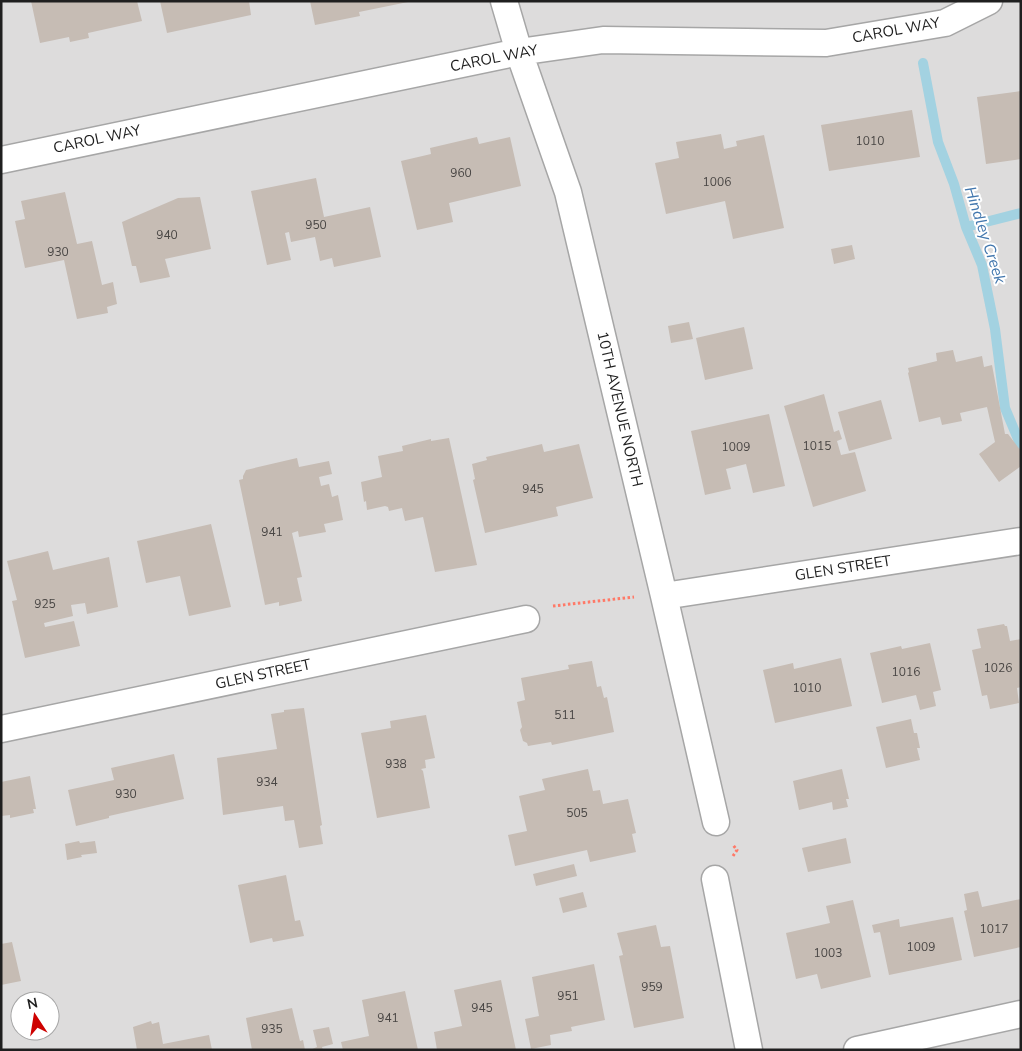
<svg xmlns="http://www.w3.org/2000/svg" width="1022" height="1051" font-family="'Nunito Sans',sans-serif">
  <rect width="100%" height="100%" fill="#f1ede5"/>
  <path fill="#dddcdc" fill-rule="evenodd" d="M1 1H1021V1050H1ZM20 1001H50V1031H20Z"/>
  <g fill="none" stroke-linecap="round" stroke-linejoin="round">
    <path stroke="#a3d2e1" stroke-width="10" d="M923 63 938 142 954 184 966 227 982 265 995 329 1005 408 1021 446
      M966 227 1021 213"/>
  </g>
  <path fill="#c6bcb4" d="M31 1H137L142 21 88 33 89 38 70 42 69 37 40 43Z
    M160 1H249L251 15 167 33Z
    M310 1H408V2L359 12 360 16 315 25Z
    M1021 91V159L986 164 977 97Z
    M912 110 920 157 829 171 821 125Z
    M721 134 724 149 737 146 736 141 764 135 784 228 733 239 725 201 666 214 655 163 679 158 676 142Z
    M477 137 479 144 510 137 521 186 449 203 453 222 417 230 401 161 431 154 430 148Z
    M316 178 324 217 370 207 381 257 334 267 332 258 320 261 315 237 291 242 289 232 285 233 291 260 267 265 251 191Z
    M65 192 77 244 92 241 102 285 113 282 117 304 107 307 108 313 77 319 64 260 25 268 15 221 25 219 21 201Z
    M200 197 211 249 165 259 170 277 140 283 136 266H132L122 222 178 198Z
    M852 245 855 259 834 264 831 249Z
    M689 322 693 339 671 343 668 326Z
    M744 327 753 369 705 380 696 338Z
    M953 350 956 362 982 356 984 367 992 365 1005 434H1008L1021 451V466L999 482 979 454 995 442 987 407 960 413 962 421 942 425 940 417 919 422 908 373 909 372 908 368 937 361 936 353Z
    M824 394 834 432 839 430 842 439 837 441 841 455 855 452 866 491 813 507 784 406Z
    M881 400 892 439 849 451 838 412Z
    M769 414 785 486 753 493 746 464 726 469 731 489 705 495 691 431Z
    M449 438 477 565 435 572 423 517 405 521 402 508 389 511 388 507 385 506 367 510 366 501 364 502 361 482 382 477 378 456 403 451 402 446 431 439V441Z
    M542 444 544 452 579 444 593 498 556 507 558 516 485 533 473 480 475 479 472 464 487 460 486 457Z
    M297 458 299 467 329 461 332 474 319 477 321 486 329 484 332 497 338 495 343 520 324 524 326 532 299 537 298 531 292 533 302 577 297 578 302 601 279 606V602L265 605 239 480 243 479V476L246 470Z
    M211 524 231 607 189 616 180 576 146 583 137 541Z
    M48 551 53 570 109 557 118 607 87 614 85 603 71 605 73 616 44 623 45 627 74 621 80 646 25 658 12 601 17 600 7 561Z
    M1004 624 1005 626H1007L1010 641 1021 639V687L1017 688 1019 703 990 709 987 695 982 696 972 650 981 648 977 629Z
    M930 643 941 690 933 692 936 706 920 710 916 695 882 703 870 653 901 646 902 649Z
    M841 658 852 706 775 723 763 670 793 663 794 669Z
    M592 661 597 687 601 686 604 698 607 697 614 732 552 745 551 742 528 746 527 743 523 741 520 730 522 727 517 702 525 700 521 678 569 669 568 665Z
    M304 708 322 825 320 826 323 844 299 848 294 820 285 821 283 806 223 815 217 758 277 749 271 714 284 712V710Z
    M426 715 435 758 425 760 426 768 421 769 423 771 430 808 377 818 361 733 391 728 390 721Z
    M911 719 914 733H917L920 748H917L920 760 886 768 876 727Z
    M174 754 184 799 109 816V818L76 826 68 790 114 780 111 768Z
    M588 769 593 791 600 790 603 804 628 799 636 833 632 834 636 852 590 862 587 850 515 866 508 835 527 831 519 796 545 790 542 779Z
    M842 769 849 799H846L848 807 833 810 832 802 799 810 793 781Z
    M30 776 36 809H33L34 813 10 818V815L1 816V782Z
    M846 838 851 863 808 872 802 848Z
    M79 841 80 843 95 841 97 853 81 855 82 857 67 860 65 844Z
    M574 864 577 876 536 886 533 874Z
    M286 875 295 921 300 920 304 936 273 942 272 938 250 943 238 885Z
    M978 891 982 907 1021 899V947L974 957 964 911 967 910 964 894Z
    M583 892 587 907 563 913 559 898Z
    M853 900 871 977 821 989 817 974 796 979 786 933 830 923 826 906Z
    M953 917 962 960 889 975 880 932 874 933 872 925 899 919 900 927Z
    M656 925 661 947 670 946 684 1018 634 1028 619 956 623 955 617 933Z
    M12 942 21 981 1 985V944Z
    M594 964 605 1020 571 1027 572 1031 550 1035 551 1045 531 1049 525 1019 539 1016 532 977Z
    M501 980 516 1050H437L434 1032 462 1026 454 990Z
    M405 991 418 1050H343L341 1042 369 1036 362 1000Z
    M292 1008 300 1041 303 1040 305 1050H252L246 1018Z
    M151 1021 152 1024 159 1022 163 1044 209 1035 212 1050H137L133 1027Z
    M329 1027 333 1044 322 1047 323 1050H310L317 1047 313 1030Z"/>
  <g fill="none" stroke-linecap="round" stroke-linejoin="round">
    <defs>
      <path id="minor" d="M504 1 519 52 568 192 664 596 716 822
        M1 160 519 52 603 40 826 43 945 23 989 1
        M664 596 1021 541
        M1 729 526 619
        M715 879 749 1050
        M857 1050 1021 1014"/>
    </defs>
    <use href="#minor" stroke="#a6a6a6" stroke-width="29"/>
    <path stroke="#ff7967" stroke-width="3" stroke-dasharray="2.5 2.5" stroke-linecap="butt" d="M553 606 634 597
      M733 856 737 850 733 845"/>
    <use href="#minor" stroke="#fff" stroke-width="26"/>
  </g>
  <g text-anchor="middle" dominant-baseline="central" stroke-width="4" stroke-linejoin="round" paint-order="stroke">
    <g font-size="12" fill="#494644">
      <text x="870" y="141">1010</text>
      <text x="461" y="173">960</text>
      <text x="717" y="182">1006</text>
      <text x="316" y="225">950</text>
      <text x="167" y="235">940</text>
      <text x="58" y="252">930</text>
      <text x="817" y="446">1015</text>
      <text x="736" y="447">1009</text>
      <text x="533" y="489">945</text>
      <text x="272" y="532">941</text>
      <text x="45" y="604">925</text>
      <text x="998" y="668">1026</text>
      <text x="906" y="672">1016</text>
      <text x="807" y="688">1010</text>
      <text x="565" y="715">511</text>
      <text x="396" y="764">938</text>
      <text x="267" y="782">934</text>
      <text x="126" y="794">930</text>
      <text x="577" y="813">505</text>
      <text x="994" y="929">1017</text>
      <text x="921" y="947">1009</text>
      <text x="828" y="953">1003</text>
      <text x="652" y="987">959</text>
      <text x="568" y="996">951</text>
      <text x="482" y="1008">945</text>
      <text x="388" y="1018">941</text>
      <text x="272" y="1029">935</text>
    </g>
    <g font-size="15" fill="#1f1f1f" stroke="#fff">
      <text transform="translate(896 30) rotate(-10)">CAROL WAY</text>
      <text transform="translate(494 58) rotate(-11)">CAROL WAY</text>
      <text transform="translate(97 139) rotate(-12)">CAROL WAY</text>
      <text transform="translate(620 409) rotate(77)">10TH AVENUE NORTH</text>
      <text transform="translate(843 568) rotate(-9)">GLEN STREET</text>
      <text transform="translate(263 674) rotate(-12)">GLEN STREET</text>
    </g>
    <g font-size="16" font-style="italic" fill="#4277ae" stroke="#fff">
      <text transform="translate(985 235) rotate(72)">Hindley Creek</text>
    </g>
  </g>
  <rect width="1022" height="1051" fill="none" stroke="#1f1f1f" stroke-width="5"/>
  <g transform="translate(35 1016) rotate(348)"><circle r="24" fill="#ffffff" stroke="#a5a5a5"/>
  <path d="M0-4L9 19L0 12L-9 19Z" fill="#ce0200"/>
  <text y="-8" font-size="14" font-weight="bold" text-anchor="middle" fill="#1f1f1f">N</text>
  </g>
</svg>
